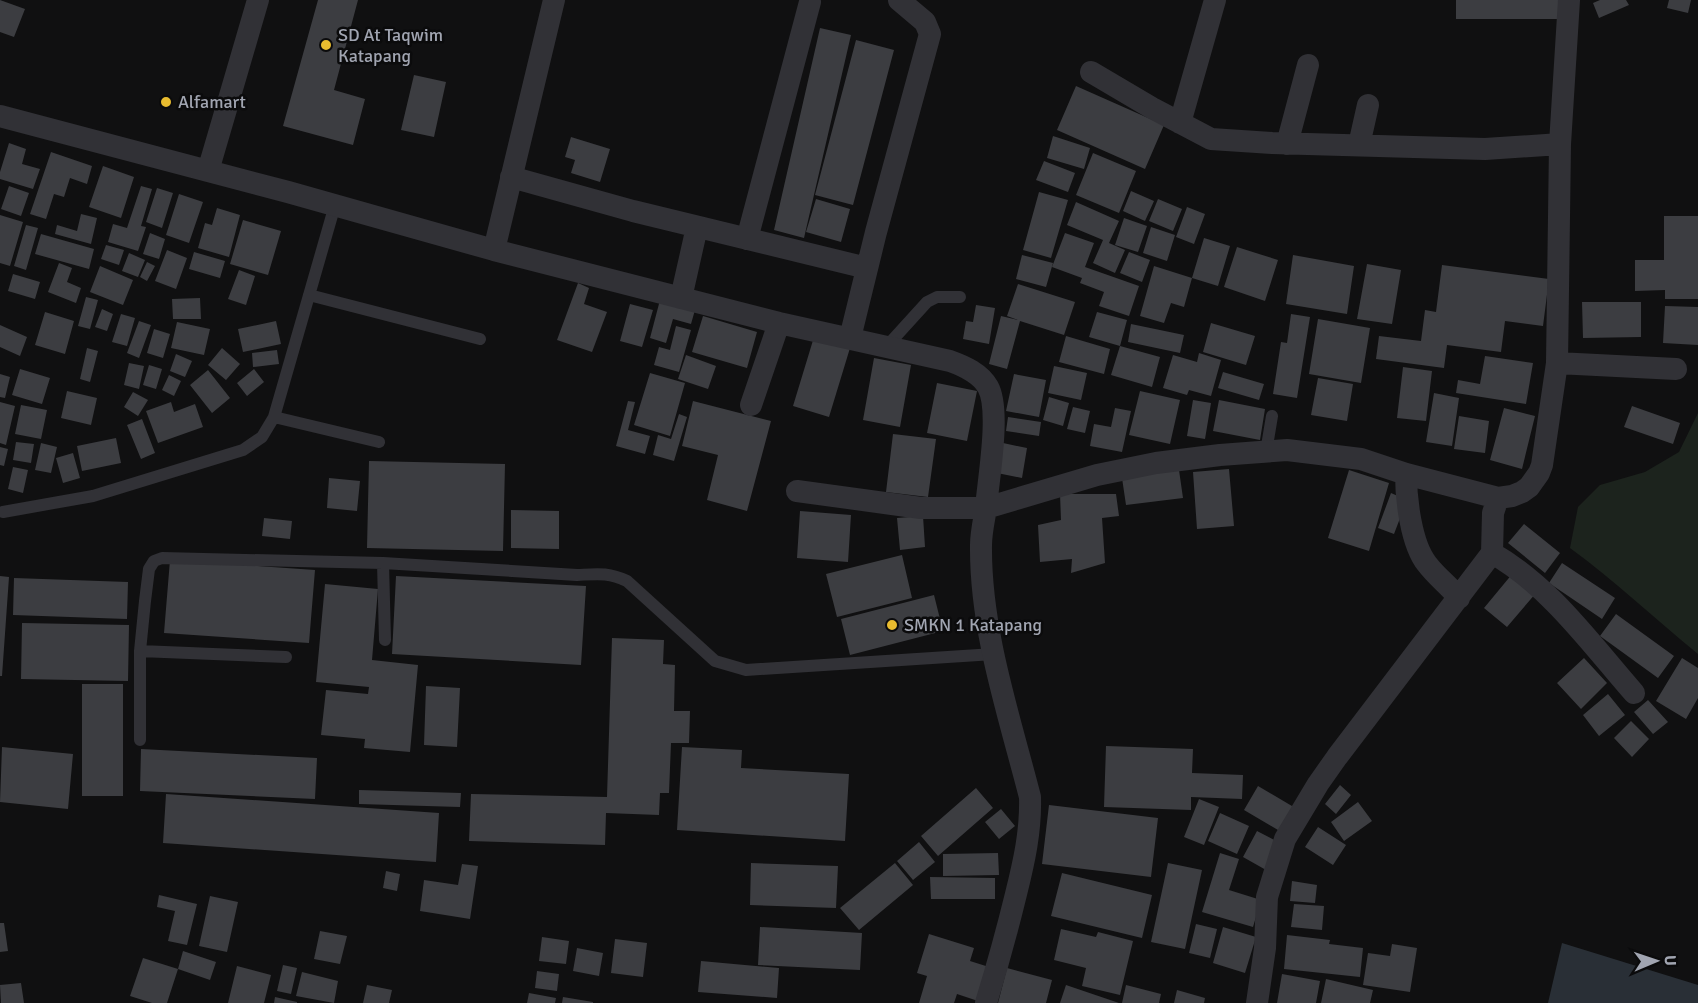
<svg xmlns="http://www.w3.org/2000/svg" width="1698" height="1003" font-family="Signika,sans-serif">
  <rect width="100%" height="100%" fill="#101011"/>
  <path fill="#1c231d" d="M1698 413V654C1655 619 1615 581 1570 548L1578 507 1600 485 1645 472 1679 452Z"/>
  <path fill="#292f36" d="M1562 943 1698 985V1003H1548Z"/>
  <path fill="#3c3d41" d="M0 0 25 9 14 37 0 32Z
    M318 0H358L334 90 365 99 353 145 283 126Z
    M1456 0H1560V19H1456Z
    M1600 0H1626L1629 5 1599 18 1593 3Z
    M1669 0H1691L1688 13 1667 8Z
    M820 28 851 35 804 238 774 230Z
    M856 40 894 50 853 205 815 195Z
    M414 75 446 82 434 137 401 130Z
    M1076 86 1164 125 1145 169 1057 130Z
    M1053 136 1090 148 1084 169 1047 158Z
    M571 137 610 149 600 182 571 173 575 160 565 157Z
    M9 143 26 149 22 164 40 169 33 189 0 179V172Z
    M51 152 92 166 87 184 70 178 64 197 54 194 46 219 30 214Z
    M1093 153 1136 171 1119 213 1076 195Z
    M1044 161 1075 173 1068 192 1036 180Z
    M103 166 134 177 121 218 89 207Z
    M9 186 29 193 21 216 1 209Z
    M141 186 152 189 141 226 146 227 138 251 108 242 113 224 127 228Z
    M157 188 173 193 162 228 146 222Z
    M1131 191 1154 201 1145 221 1123 211Z
    M1039 192 1068 200 1051 258 1023 250Z
    M179 194 203 202 189 243 166 235Z
    M816 199 850 209 841 242 806 232Z
    M1158 199 1182 209 1173 231 1149 221Z
    M1076 202 1119 221 1109 243 1125 250 1115 273 1093 263 1103 240 1067 225Z
    M1187 207 1205 214 1194 244 1176 237Z
    M217 208 240 215 229 257 198 248 205 223 212 225Z
    M81 214 97 218 91 244 55 234 57 225 77 231Z
    M0 215 23 222 10 266 0 263Z
    M1664 216H1698V299H1665V290L1635 291V260H1664Z
    M1124 218 1147 226 1138 252 1115 245Z
    M243 220 281 231 268 275 230 264Z
    M26 225 38 228 26 270 14 266Z
    M1151 227 1175 235 1167 261 1143 253Z
    M150 233 165 239 159 259 143 254Z
    M1065 233 1094 243 1085 267 1139 286 1129 316 1099 306 1104 292 1080 283 1082 278 1052 267Z
    M41 234 94 249 89 269 35 254Z
    M1204 238 1230 246 1218 286 1192 278Z
    M106 245 124 250 119 265 101 259Z
    M1237 247 1278 260 1265 301 1224 287Z
    M167 250 187 258 176 289 155 281Z
    M194 252 225 261 220 278 189 269Z
    M1129 252 1150 260 1142 282 1120 273Z
    M129 253 145 260 138 277 122 271Z
    M1022 255 1053 263 1046 287 1016 279Z
    M1293 255 1354 266 1347 314 1286 304Z
    M147 262 155 266 147 281 140 277Z
    M59 263 72 268 67 282 81 288 76 303 48 292Z
    M1367 264 1401 270 1392 324 1357 319Z
    M1442 265 1549 279 1543 326 1505 321 1501 352 1447 345 1444 368 1376 359 1379 336 1421 341 1425 310 1436 312Z
    M100 266 133 280 123 305 90 292Z
    M1154 266 1192 278 1184 307 1171 303 1164 323 1140 316Z
    M239 270 255 276 246 305 228 299Z
    M13 274 40 282 35 299 8 291Z
    M578 283 589 288 584 304 607 312 592 352 557 340Z
    M1018 284 1075 302 1064 335 1020 321 1007 369 989 364 1001 316 1018 320 1007 316Z
    M86 297 98 300 90 329 78 326Z
    M200 298 201 319H173L172 299Z
    M660 300 695 310 691 324 673 319 666 343 650 338Z
    M1582 302H1641V337L1583 338Z
    M630 304 653 310 642 347 620 341Z
    M976 305 995 308 989 344 963 339 966 321 973 322Z
    M1665 306 1698 307V345L1663 343Z
    M102 309 113 314 107 331 95 327Z
    M45 312 74 321 65 354 35 345Z
    M1097 312 1127 320 1120 346 1089 337Z
    M121 314 135 318 127 346 112 342Z
    M1291 314 1310 317 1297 398 1273 394 1281 342 1287 343Z
    M703 316 757 332 747 368 692 352Z
    M1318 319 1370 328 1361 383 1309 374Z
    M139 321 151 325 139 358 127 353Z
    M276 321 281 344 243 352 238 329Z
    M177 322 210 329 204 355 171 348Z
    M1211 323 1255 336 1246 365 1203 352Z
    M1131 324 1184 335 1180 353 1128 342Z
    M0 325 27 337 20 356 0 347Z
    M676 326 691 330 679 372 654 365 659 347 670 350Z
    M154 329 170 334 163 358 147 353Z
    M1066 336 1110 349 1104 374 1059 362Z
    M814 337 850 348 829 417 793 406Z
    M1120 346 1160 357 1152 387 1111 375Z
    M87 348 98 351 90 382 80 379Z
    M222 348 240 364 226 380 208 365Z
    M277 350 279 364 253 367 252 353Z
    M1199 353 1221 360 1211 396 1189 390 1187 395 1163 388 1173 355 1197 362Z
    M176 354 192 361 185 377 170 371Z
    M686 355 716 366 708 389 678 379Z
    M1485 356 1533 363 1526 404 1456 393 1458 380 1480 384Z
    M874 358 911 365 900 427 863 420Z
    M129 363 144 366 139 389 124 385Z
    M149 365 162 369 156 389 143 385Z
    M1054 366 1087 373 1081 400 1048 393Z
    M1403 367 1432 371 1426 421 1397 418Z
    M20 369 50 378 42 404 12 395Z
    M254 369 264 382 247 396 237 383Z
    M208 370 230 398 212 413 190 385Z
    M1223 372 1264 384 1259 400 1218 388Z
    M650 373 685 383 670 436 634 425Z
    M0 374 10 377 5 398 0 397Z
    M1014 374 1046 380 1039 417 1006 411Z
    M169 375 181 381 174 396 162 390Z
    M1318 378 1353 384 1347 421 1311 415Z
    M937 383 977 391 967 441 927 433Z
    M67 391 97 398 91 425 61 418Z
    M1140 391 1180 400 1170 444 1129 435Z
    M133 392 148 400 138 416 124 407Z
    M1434 393 1459 398 1452 446 1426 442Z
    M1049 397 1069 403 1063 426 1043 420Z
    M1193 400 1211 403 1205 439 1187 436Z
    M1219 400 1265 409 1260 440 1213 431Z
    M628 401 635 402 628 430 650 436 645 454 616 446Z
    M693 401 771 421 747 511 707 500 718 455 682 446Z
    M0 402 15 406 6 445 0 443Z
    M171 402 174 412 195 404 203 427 158 443 146 411Z
    M21 405 47 410 41 439 15 434Z
    M1632 406 1680 423 1673 444 1624 427Z
    M1073 407 1090 411 1085 433 1067 429Z
    M1115 408 1131 411 1122 452 1090 446 1094 424 1111 427Z
    M1504 408 1535 416 1522 469 1490 460Z
    M679 414 687 417 674 461 653 455 658 435 671 439Z
    M1459 416 1489 421 1485 453 1454 449Z
    M1008 417 1041 422 1039 436 1006 431Z
    M142 419 155 453 141 459 127 425Z
    M893 434 936 439 928 497 886 492Z
    M116 438 121 463 82 471 77 446Z
    M16 442 34 444 31 463 13 460Z
    M41 443 57 447 51 473 35 470Z
    M1003 443 1027 448 1022 478 997 473Z
    M0 447 8 449 4 466 0 465Z
    M73 453 80 478 63 483 56 458Z
    M369 461 505 464 503 551 367 548Z
    M13 467 28 470 23 493 8 489Z
    M1229 469 1234 526 1197 529 1193 472Z
    M1179 470 1183 498 1126 505 1122 478Z
    M1349 470 1389 483 1369 551 1328 538Z
    M329 478 360 481 357 511 327 508Z
    M1391 493 1407 500 1394 534 1378 528Z
    M1060 494H1116L1119 516 1102 518 1105 563 1071 573 1072 559 1040 562 1038 525 1061 520Z
    M511 510 559 511V549L511 548Z
    M800 511 851 515 848 562 797 558Z
    M923 516 925 547 900 550 897 518Z
    M264 518 292 521 290 539 262 536Z
    M1524 524 1560 553 1545 573 1508 543Z
    M902 555 912 598 837 617 826 574Z
    M170 560 315 570 309 643 164 633Z
    M1562 563 1615 598 1602 619 1549 583Z
    M1513 573 1536 593 1507 627 1484 608Z
    M0 576 9 577 2 676H0Z
    M396 576 586 586 581 665 392 654Z
    M14 578 128 582 127 619 13 615Z
    M325 584 378 589 372 660 418 665 410 752 364 748 365 739 321 735 326 690 368 694 369 687 316 682Z
    M934 595 943 631 850 655 841 619Z
    M1616 614 1674 656 1658 678 1600 636Z
    M22 623 129 625 128 681 21 679Z
    M612 638 664 640 663 664 675 665 674 711H690L689 743H671L669 793H660L659 815 606 813 605 845 469 841 471 794 607 797Z
    M1584 658 1607 683 1581 709 1557 683Z
    M1682 658 1698 668V698L1686 719 1656 701Z
    M82 684H123V796H82Z
    M426 686 460 688 457 747 424 745Z
    M1608 694 1625 715 1599 736 1583 715Z
    M1648 700 1668 722 1653 734 1634 712Z
    M1631 721 1649 739 1632 757 1614 738Z
    M1106 746 1193 749 1192 773 1243 775 1242 799 1191 797V810L1104 807Z
    M2 747 73 754 68 809 0 802Z
    M682 747 742 750 741 768 849 774 845 841 677 830Z
    M141 749 317 758 315 799 140 791Z
    M1340 785 1351 795 1336 814 1325 804Z
    M1258 786 1297 809 1283 833 1244 810Z
    M976 788 993 808 938 856 921 836Z
    M359 790 461 793 460 807 359 804Z
    M166 794 439 813 436 862 163 843Z
    M1199 799 1219 807 1204 845 1184 837Z
    M1358 802 1372 821 1344 841 1331 822Z
    M1049 805 1158 818 1151 877 1042 864Z
    M1001 809 1015 826 999 839 985 822Z
    M1220 813 1249 826 1237 854 1208 841Z
    M1318 827 1346 845 1333 865 1305 847Z
    M1257 831 1280 843 1266 870 1243 857Z
    M919 842 935 862 913 880 897 861Z
    M998 853 999 875 943 876V854Z
    M1220 853 1239 859 1229 890 1261 900 1253 927 1202 912Z
    M751 863 838 866 836 908 750 905Z
    M895 863 913 885 859 930 840 908Z
    M1168 863 1202 870 1185 949 1151 942Z
    M462 864 478 866 470 919 420 911 424 880 458 885Z
    M386 871 400 874 397 891 383 888Z
    M1062 873 1152 895 1142 938 1051 916Z
    M930 877 995 878V899H931Z
    M1292 881 1317 885 1315 903 1290 901Z
    M159 895 197 904 187 945 168 941 175 911 157 907Z
    M210 896 238 902 227 952 199 946Z
    M1294 904 1324 906 1322 930 1291 927Z
    M0 923H4L8 951 0 952Z
    M1196 924 1217 929 1210 958 1189 953Z
    M760 927 862 933 860 970 758 965Z
    M1223 927 1256 937 1245 973 1213 963Z
    M1061 929 1096 937 1098 932 1133 941 1120 995 1082 986 1086 968 1054 960Z
    M320 931 347 936 340 964 314 959Z
    M929 934 974 948 970 961 989 967 978 1001 957 994 954 1003H919L927 976 917 973Z
    M1287 935 1330 940 1329 944 1363 948 1360 977 1284 969Z
    M542 937 569 941 566 964 539 961Z
    M615 939 647 943 643 977 611 973Z
    M1392 944 1417 948 1410 992 1363 985 1368 953 1390 956Z
    M577 948 603 953 599 976 573 971Z
    M183 951 216 962 210 980 178 969 167 1003H152L130 996 143 958 178 969Z
    M701 961 779 968 777 998 698 992Z
    M283 965 297 968 291 994 277 991Z
    M237 966 271 975 264 1003H228Z
    M1007 968 1052 980 1046 1003H998Z
    M537 971 559 974 557 991 535 988Z
    M302 972 338 981 334 1003 296 996Z
    M1282 974 1320 981 1316 1003H1277Z
    M1326 979 1373 990 1370 1003H1321Z
    M21 983 24 1003H1L0 985Z
    M367 985 392 990 389 1003H363Z
    M1066 985 1119 1003H1060Z
    M1126 985 1161 994 1159 1003H1122Z
    M1177 990 1205 998 1204 1003H1174Z
    M529 993 556 998 555 1003H527Z
    M275 997 297 1002V1003H274Z
    M563 997 593 1002V1003H562Z"/>
  <g fill="none" stroke-linecap="round" stroke-linejoin="round">
    <path stroke="#313136" stroke-width="12" d="M309 295 480 339
      M887 346 927 302 937 297H960
      M274 417 379 442
      M1266 452 1272 416
      M3 512 93 496 243 450 262 437 274 417 335 205
      M383 563 385 640
      M140 651 286 657
      M140 740V651L145 601 149 569 154 561 162 558 383 563 577 575C597 574 608 572 627 581L715 661 746 670 994 654"/>
    <path stroke="#313136" stroke-width="22" d="M1091 72 1152 108 1211 139 1272 143 1485 149 1560 144
      M0 116 288 192 494 250 779 323 950 361C964 366 980 373 988 387 1001 410 988 481 986 508H921L797 491
      M1180 123 1215 0
      M1287 144 1308 65
      M1359 145 1368 105
      M208 171 258 0
      M511 177 633 211 867 268
      M747 239 810 2
      M494 250 554 0
      M681 298 697 227
      M850 338 876 232 930 34 925 22 899 0
      M1557 363 1676 369
      M751 405 779 323
      M1406 474C1406 499 1411 544 1427 564 1436 576 1449 586 1459 598
      M1498 498 1493 513 1492 553C1550 586 1591 644 1634 693
      M986 1003C997 967 1007 931 1016 894 1024 862 1031 831 1030 797 1009 715 980 630 981 545 981 533 984 520 986 508L1097 475 1156 463 1220 455 1287 450 1361 459 1406 474 1498 498 1512 496 1522 492 1529 487 1539 473 1542 465 1557 363 1560 144 1569 0
      M1257 1003 1265 948 1267 897 1285 839 1318 784 1337 757 1492 553"/>
  </g>
  <g fill="#e9bc2f" stroke="#0b0b0c" stroke-width="2">
    <circle cx="326" cy="45" r="6"/>
    <circle cx="166" cy="102" r="6"/>
    <circle cx="892" cy="625" r="6"/>
  </g>
  <g text-anchor="middle" dominant-baseline="central" stroke-width="5" stroke-linejoin="round" paint-order="stroke">
    <g font-size="18" fill="#a1a5b1" stroke="#0b0b0c" text-anchor="start">
      <text x="338" y="35">SD At Taqwim<tspan x="338" dy="21">Katapang</tspan></text>
      <text x="178" y="102">Alfamart</text>
      <text x="904" y="625">SMKN 1 Katapang</text>
    </g>
  </g>
  <g transform="translate(1656 961) rotate(88)" stroke="#0b0b0c" stroke-width="4.5" paint-order="stroke">
  <path d="M0-4.5L10 22L0 15L-10 22Z" fill="#a1a5b1"/>
  <text y="-9" font-size="16" font-weight="bold" text-anchor="middle" fill="#a1a5b1">U</text>
  </g>
</svg>
